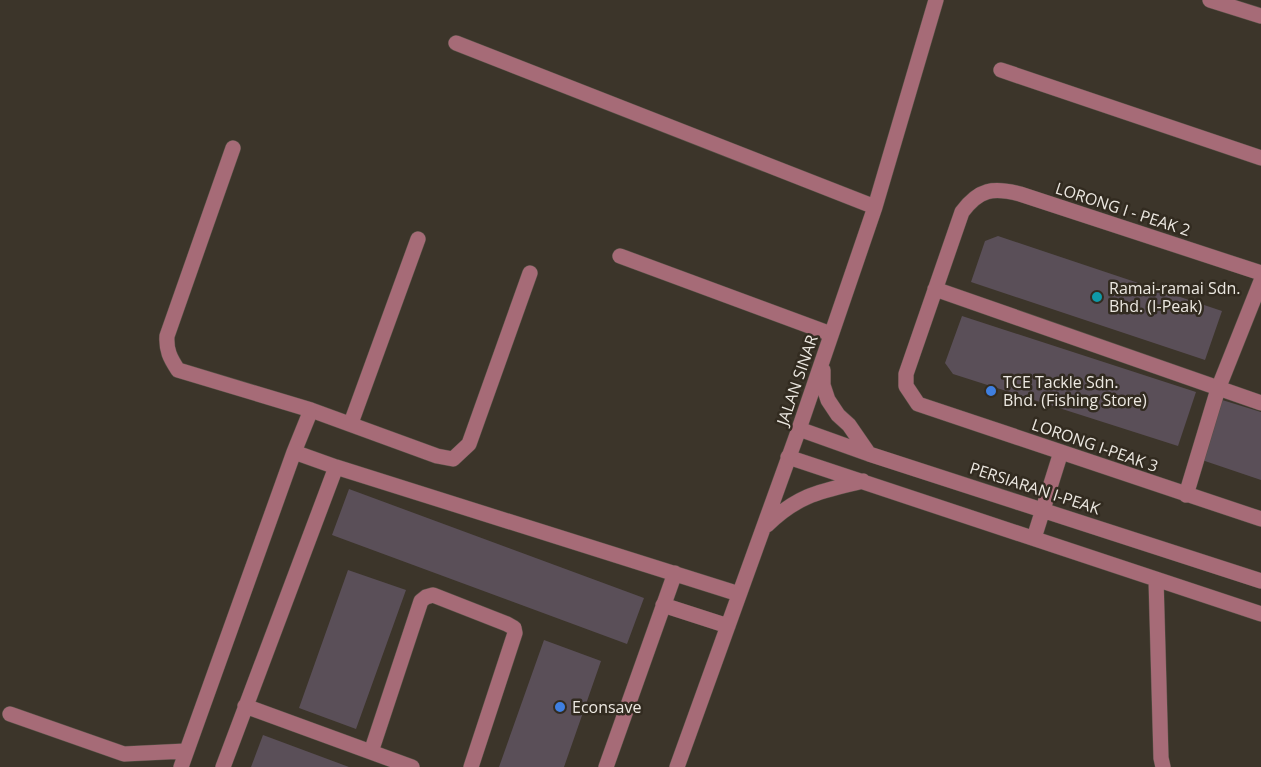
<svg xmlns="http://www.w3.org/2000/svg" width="1261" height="767" font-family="'Open Sans',sans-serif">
  <rect width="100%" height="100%" fill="#3c352a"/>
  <path fill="#5a4f58" d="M998 236 1222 311 1205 360 971 282 985 241Z
    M962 316 1196 392 1178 446 953 374 945 363Z
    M1219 399 1261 412V480L1199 459Z
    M349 489 644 598 627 644 332 535Z
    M348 570 406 590 356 729 299 708Z
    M544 640 601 661 564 767H499Z
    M263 735 349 767H251Z"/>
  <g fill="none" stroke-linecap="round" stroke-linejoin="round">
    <defs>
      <path id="minor" d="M1210 0 1261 16
        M456 43 875 207
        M1001 70 1261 158
        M233 148 167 336C166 350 170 358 178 370L311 410
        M620 256 831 334
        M1261 273 1020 194C993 187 979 189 962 212L906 374V386L918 404 1261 519
        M935 289 1261 403
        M823 370V385L828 400 838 415 849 425 869 454
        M351 423 418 239
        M799 429 869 454 1261 581
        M294 452 336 467
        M788 457 1261 614
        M1186 495 1218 389 1261 281
        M767 525C799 494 822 491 863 481
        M1034 538 1061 452
        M1156 579 1161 758 1163 767
        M663 605 728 626
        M245 706 412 767
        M10 714 124 754 186 751
        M371 752 421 601 426 597 433 595 507 624 514 628 515 633 471 767
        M181 767 294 452 311 410 437 456 453 459 469 444 530 273
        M223 767 336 467 739 594
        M606 767 675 573
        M677 767 799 429 875 207 936 0"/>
    </defs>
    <use href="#minor" stroke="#585247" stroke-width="16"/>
    <use href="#minor" stroke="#a66b77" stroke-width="15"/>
  </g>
  <circle fill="#0f9aa8" stroke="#322b20" stroke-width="2" cx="1097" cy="297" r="6"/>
  <g fill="#3f7fe0" stroke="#322b20" stroke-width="2">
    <circle cx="991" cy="391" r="6"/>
    <circle cx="560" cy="707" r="6"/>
  </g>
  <g text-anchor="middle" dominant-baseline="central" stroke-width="5" stroke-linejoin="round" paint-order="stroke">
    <g font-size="16" fill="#ece8e1" stroke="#322b20">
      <text transform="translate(1123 209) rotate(18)">LORONG I - PEAK 2</text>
      <text transform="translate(797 380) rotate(-71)">JALAN SINAR</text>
      <text transform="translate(1095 445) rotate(19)">LORONG I-PEAK 3</text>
      <text transform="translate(1035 488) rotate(18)">PERSIARAN I-PEAK</text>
    </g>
    <g font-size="16" fill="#ece8e1" stroke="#322b20" text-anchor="start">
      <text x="1109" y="288">Ramai-ramai Sdn.<tspan x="1109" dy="18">Bhd. (I-Peak)</tspan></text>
      <text x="1003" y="382">TCE Tackle Sdn.<tspan x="1003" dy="18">Bhd. (Fishing Store)</tspan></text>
      <text x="572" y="707">Econsave</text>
    </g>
  </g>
</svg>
